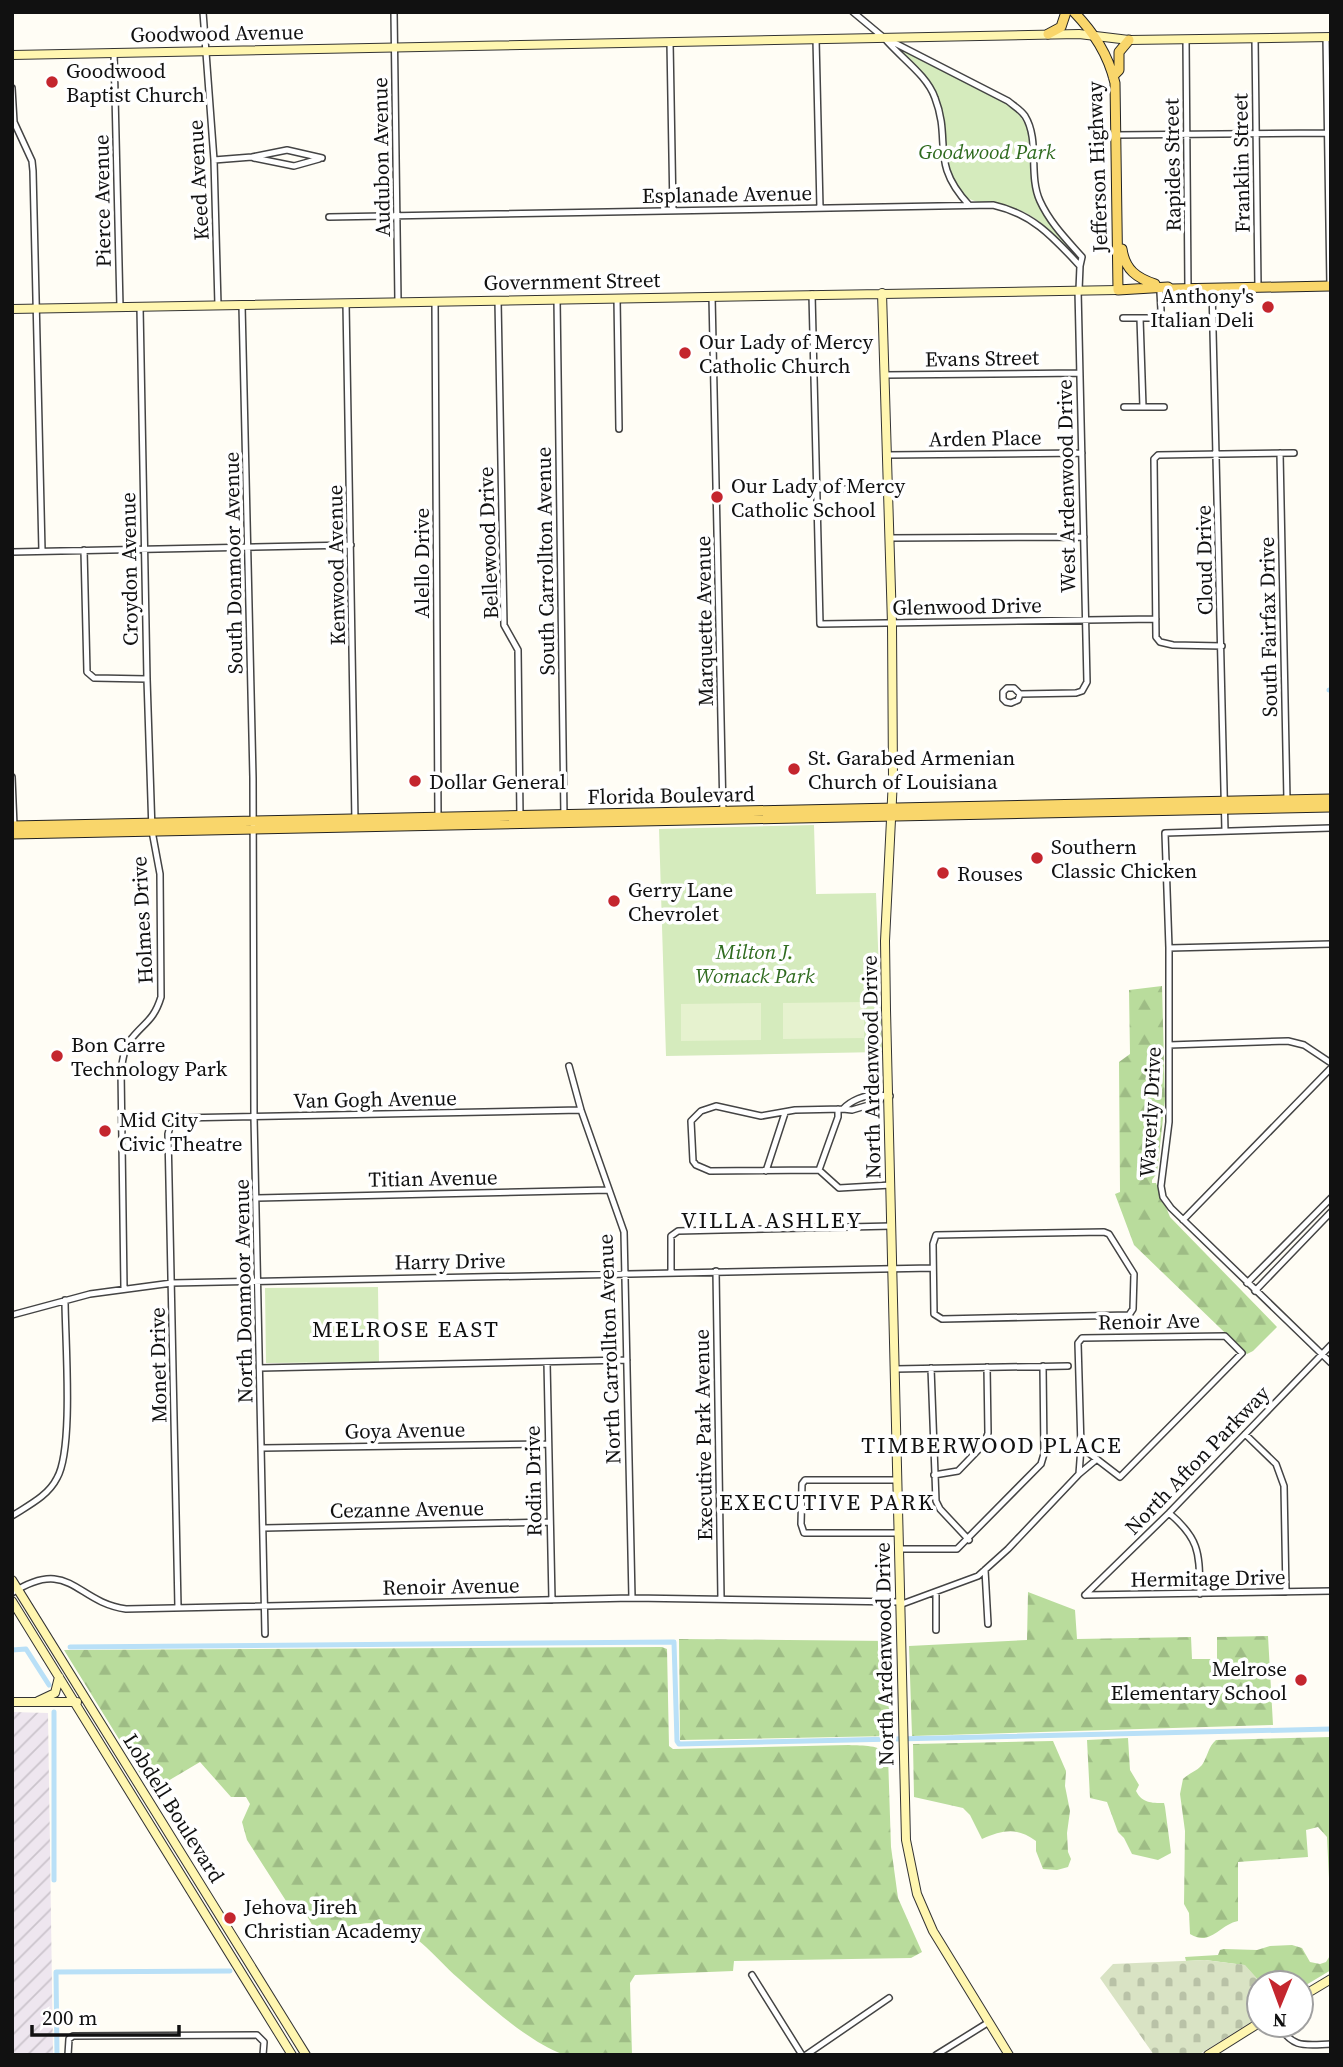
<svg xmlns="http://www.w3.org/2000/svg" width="1343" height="2067" font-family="'Source Serif 4',serif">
  <defs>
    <pattern id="industrial-furrows" width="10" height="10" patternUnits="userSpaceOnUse" patternTransform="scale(1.75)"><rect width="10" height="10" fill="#eee6ef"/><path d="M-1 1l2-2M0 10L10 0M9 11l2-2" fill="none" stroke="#cbc4cc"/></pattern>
    <pattern id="forest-firs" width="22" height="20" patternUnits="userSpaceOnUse" patternTransform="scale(1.75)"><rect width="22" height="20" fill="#b9dc9c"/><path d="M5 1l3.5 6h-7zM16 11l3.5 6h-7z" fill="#9ebc85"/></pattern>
    <pattern id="cemetery-stones" width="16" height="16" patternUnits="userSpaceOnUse" patternTransform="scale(1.75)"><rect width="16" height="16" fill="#d9e3c4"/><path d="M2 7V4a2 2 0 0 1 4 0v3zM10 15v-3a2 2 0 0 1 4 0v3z" fill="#b9c2a7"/></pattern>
  </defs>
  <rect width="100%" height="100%" fill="#fffdf5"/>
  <path fill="url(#industrial-furrows)" d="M12 1712 48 1713 53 2055H12Z"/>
  <path fill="url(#forest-firs)" d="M1162 986 1165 1100 1157 1173 1152 1180V1183H1156L1170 1217 1277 1327 1253 1351 1247 1354 1134 1245 1115 1194 1120 1192 1119 1062 1130 1054 1129 990Z
    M1028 1592 1075 1610 1077 1639 1191 1637 1192 1659H1217V1637L1268 1636 1273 1725 912 1736 909 1646 1027 1640Z
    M679 1639 889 1641 890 1736 680 1740Z
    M662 1647 667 1649 669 1746 673 1749 849 1745C863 1746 880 1744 888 1756L891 1847 898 1898 922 1952 911 1958 734 1961 733 1971 635 1975 630 1983 632 2055C616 2055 575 2059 562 2054 526 2040 487 2004 458 1978 434 1957 412 1924 376 1923 356 1922 337 1930 318 1935L307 1916 288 1904 247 1840 242 1822 250 1804 246 1797H231L200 1762 151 1791 64 1650Z
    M1331 1737V1919L1327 1837 1318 1827 1306 1830 1308 1857 1238 1862V1921C1219 1925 1210 1947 1190 1934L1189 1913 1184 1904 1185 1831 1180 1794 1183 1779C1189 1773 1197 1771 1202 1765 1208 1756 1208 1747 1216 1740Z
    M1128 1738 1130 1770 1139 1785 1136 1791C1142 1803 1151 1803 1164 1803L1165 1807 1171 1853 1158 1860 1132 1854 1124 1838 1118 1832 1107 1802 1090 1798 1087 1740Z
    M1053 1741 1066 1771 1065 1786 1070 1811 1067 1833 1068 1852 1071 1859 1068 1867 1057 1870 1043 1869 1036 1851V1841C1017 1827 1003 1830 982 1839L970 1815 963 1808 914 1797 913 1744Z
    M1292 1945 1302 1948 1310 1962 1320 1964 1326 1962 1331 1954V1970L1301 1988V1983H1261L1244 1965 1205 1960 1186 1961 1185 1957 1218 1955 1220 1950 1224 1949 1257 1950 1270 1946Z"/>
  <path fill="url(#cemetery-stones)" d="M1205 1960 1245 1965 1261 1983H1259V2017L1198 2055H1154L1100 1978 1113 1964Z"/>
  <path fill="#d5ebbd" d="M896 44 1007 103C1045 134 1021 157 1036 194 1045 217 1070 235 1078 258L1076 259C1059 241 1043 219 1019 210 1000 202 975 208 960 192 940 170 945 126 937 99 931 78 912 64 896 50Z
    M814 825 816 894 876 893 882 1052 666 1056 659 829Z
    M378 1287 379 1362 266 1363 265 1288Z"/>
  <path fill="#e6f2cf" d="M864 1002V1038L783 1039V1003Z
    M761 1003V1040L681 1041V1004Z"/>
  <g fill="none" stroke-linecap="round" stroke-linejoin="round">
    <path stroke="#b9e0f7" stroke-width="5" d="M1329 690H1331
      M70 1647 674 1642 677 1741 679 1744 1331 1729
      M12 1650 26 1649 49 1685
      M54 1712V1880
      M57 2055 56 1972 230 1971"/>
    <defs>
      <path id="street" d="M203 12 214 160 218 305
        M394 12 398 301
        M853 12 883 37 1008 101C1014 106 1021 110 1025 116 1040 140 1028 175 1040 201 1050 223 1067 240 1082 257L1080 266
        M1326 37 1330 286
        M816 39 820 208
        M885 39C901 58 927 75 935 98 952 142 929 162 969 205
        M1255 39 1258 287
        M1186 40 1188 289
        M670 42 673 211
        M114 52 120 307
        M12 88 14 122 32 161 33 171 42 551
        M1117 135 1328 133
        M254 158 294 166 319 159
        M214 160 252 157 287 150 322 158
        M329 217 993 205C1033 214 1053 237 1080 266L1079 290
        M1212 289 1225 831
        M812 294 820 624 1156 619
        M712 296 723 813
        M617 298 619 429
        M557 299 564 817
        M498 300 504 625 518 650 520 817
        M435 301 438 819
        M346 303 355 821
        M242 305 253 778 254 1117 265 1634
        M1123 318H1156L1161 310 1160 292
        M1140 318 1143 407
        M885 375 1079 373
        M1124 407H1164
        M1280 453 1287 800
        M888 455 1082 453
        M816 489H888
        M889 538 1084 537
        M84 550 87 672 94 678 147 679
        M12 552 351 545
        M1222 646 1173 645 1160 642 1156 637 1154 459 1158 455 1294 453
        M1020 694 1014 688H1007L1003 692V699L1006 702 1011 703 1018 700 1020 694 1076 693 1082 691 1087 682 1078 290
        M12 777 14 826
        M1331 828 1165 833 1169 948V1122L1161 1186 1163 1197 1171 1208 1331 1363
        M1169 948 1331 944
        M1169 1045 1288 1041 1304 1045 1331 1063
        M569 1066 581 1110 624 1232 632 1598
        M882 1097 879 1102 852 1110 843 1109C850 1101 866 1094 877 1095 881 1095 885 1096 890 1096
        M843 1109 795 1110 761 1116 716 1106 701 1111 691 1121 693 1161 696 1165 710 1171 819 1170 839 1188 891 1185
        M819 1170 838 1117V1109
        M766 1171 785 1113
        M257 1198 609 1190
        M1183 1220 1331 1068
        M1104 1232 1109 1234 1134 1274 1133 1309 1129 1315 942 1319 934 1314 933 1244 936 1235Z
        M716 1271 721 1598
        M671 1273V1236L678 1231 892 1226
        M1247 1283 1331 1198
        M124 1288 121 1070C123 1059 124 1047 132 1038 145 1022 154 1020 161 997L160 874 152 831 147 679 140 307
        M1255 1291 1331 1212
        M12 1315 90 1294 172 1283 933 1268
        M547 1362 552 1600
        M260 1368 627 1360
        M931 1368 936 1501 940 1509 969 1540
        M895 1369 1068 1366
        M1245 1434 1276 1464 1284 1486 1286 1592
        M262 1448 548 1444
        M1079 1474 1097 1459
        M934 1475 958 1471 984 1444 988 1433 987 1367
        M898 1480H805L802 1484 801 1524 804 1533H899
        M1169 1513C1201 1540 1199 1554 1200 1594
        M12 1516C29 1505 48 1496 57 1478 74 1449 65 1338 65 1300
        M264 1528 550 1522
        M899 1549H957L1041 1464 1044 1454 1043 1366
        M985 1570 988 1624
        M936 1592V1630
        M12 1593C70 1556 75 1602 126 1609L632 1598 902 1602
        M1085 1595 1169 1513 1331 1345
        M1085 1595 1331 1591
        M902 1604 978 1576 1008 1549 1079 1474 1081 1447 1078 1343 1082 1338 1225 1336 1242 1353 1120 1477 1081 1447
        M178 1607 168 1134 171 1123 178 1118 581 1110
        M752 1975 802 2055
        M1278 2025C1294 2049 1304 2045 1331 2044
        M68 2055 69 2039 73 2036 257 2035 264 2042 263 2055
        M806 2055 889 1998
        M936 2055 989 2022"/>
      <path id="secondary" d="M12 55 1079 34 1129 40 1331 37
        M882 293 892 624 893 779 885 941 886 1010 906 1840 917 1894 933 1931 1009 2055
        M12 309 1118 290
        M12 1580 306 2055
        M12 1601 292 2055
        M38 1701 55 1693 59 1677
        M12 1702H77
        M1301 1997 1331 1979
        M1208 2055 1259 2023"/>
      <path id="primary" d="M1074 12C1094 33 1108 54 1115 83L1118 290 1168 287 1171 289
        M1048 34 1061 27 1066 12
        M1113 76 1119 70V52L1129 40
        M1122 249C1125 270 1137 278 1155 284
        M1169 291 1171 289 1331 286
        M12 826 1331 799
        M12 834 1331 807"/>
    </defs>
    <use href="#street" stroke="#444" stroke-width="8"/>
    <use href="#secondary" stroke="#333" stroke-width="10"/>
    <use href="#primary" stroke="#222" stroke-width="11"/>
    <use href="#street" stroke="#fff" stroke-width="5"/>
    <use href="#secondary" stroke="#fff6b0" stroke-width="8"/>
    <use href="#primary" stroke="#f9d66b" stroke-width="9"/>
  </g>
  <g fill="#c4262e" stroke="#fff" stroke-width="2.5">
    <circle cx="52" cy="82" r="7"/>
    <circle cx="1268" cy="307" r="7"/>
    <circle cx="685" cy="353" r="7"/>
    <circle cx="717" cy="497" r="7"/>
    <circle cx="794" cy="769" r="7"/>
    <circle cx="415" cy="781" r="7"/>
    <circle cx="1037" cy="858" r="7"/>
    <circle cx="943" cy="873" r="7"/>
    <circle cx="614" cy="901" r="7"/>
    <circle cx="57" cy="1056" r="7"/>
    <circle cx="105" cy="1131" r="7"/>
    <circle cx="1301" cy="1680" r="7"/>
    <circle cx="230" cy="1918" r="7"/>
  </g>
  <g text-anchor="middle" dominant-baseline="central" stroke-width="7" stroke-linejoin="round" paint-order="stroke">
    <g font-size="21" fill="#111" stroke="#fff">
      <text transform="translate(217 33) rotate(-1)">Goodwood Avenue</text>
      <text transform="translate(381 157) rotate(-91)">Audubon Avenue</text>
      <text transform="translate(1241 163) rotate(-91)">Franklin Street</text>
      <text transform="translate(1172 165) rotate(-91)">Rapides Street</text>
      <text transform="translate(1097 167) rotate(-92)">Jefferson Highway</text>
      <text transform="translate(198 180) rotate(-93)">Keed Avenue</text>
      <text transform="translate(727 194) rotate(-1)">Esplanade Avenue</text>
      <text transform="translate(102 201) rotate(-91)">Pierce Avenue</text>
      <text transform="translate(572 281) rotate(-1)">Government Street</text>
      <text transform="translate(982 358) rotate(-1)">Evans Street</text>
      <text transform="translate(985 438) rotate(-1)">Arden Place</text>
      <text transform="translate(1066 486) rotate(-91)">West Ardenwood Drive</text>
      <text transform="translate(488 543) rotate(-92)">Bellewood Drive</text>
      <text transform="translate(1204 560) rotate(-91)">Cloud Drive</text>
      <text transform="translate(545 561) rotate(-91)">South Carrollton Avenue</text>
      <text transform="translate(233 563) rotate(-91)">South Donmoor Avenue</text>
      <text transform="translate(421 563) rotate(-90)">Alello Drive</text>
      <text transform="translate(336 565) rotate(-91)">Kenwood Avenue</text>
      <text transform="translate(129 569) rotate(-91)">Croydon Avenue</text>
      <text transform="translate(967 606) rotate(-1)">Glenwood Drive</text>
      <text transform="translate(704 621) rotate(-91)">Marquette Avenue</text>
      <text transform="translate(1268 627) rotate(-91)">South Fairfax Drive</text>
      <text transform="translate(671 795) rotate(-1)">Florida Boulevard</text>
      <text transform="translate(142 920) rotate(-93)">Holmes Drive</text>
      <text transform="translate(871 1067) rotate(-91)">North Ardenwood Drive</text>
      <text transform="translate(375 1099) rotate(-1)">Van Gogh Avenue</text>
      <text transform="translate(1150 1112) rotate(-87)">Waverly Drive</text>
      <text transform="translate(433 1178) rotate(-1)">Titian Avenue</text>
      <text transform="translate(450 1261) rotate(-1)">Harry Drive</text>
      <text transform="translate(243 1291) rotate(-91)">North Donmoor Avenue</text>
      <text transform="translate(1149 1321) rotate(-1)">Renoir Ave</text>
      <text transform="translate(609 1349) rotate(-92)">North Carrollton Avenue</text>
      <text transform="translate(158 1365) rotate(-91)">Monet Drive</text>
      <text transform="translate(405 1430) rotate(-1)">Goya Avenue</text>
      <text transform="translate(703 1435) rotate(-91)">Executive Park Avenue</text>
      <text transform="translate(1197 1460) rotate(-46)">North Afton Parkway</text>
      <text transform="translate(533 1481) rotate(-91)">Rodin Drive</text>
      <text transform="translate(407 1509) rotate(-1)">Cezanne Avenue</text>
      <text transform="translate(1208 1578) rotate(-1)">Hermitage Drive</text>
      <text transform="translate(451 1586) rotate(-1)">Renoir Avenue</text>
      <text transform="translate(884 1654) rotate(-91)">North Ardenwood Drive</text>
      <text transform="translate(174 1808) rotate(58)">Lobdell Boulevard</text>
    </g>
    <g font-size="21" fill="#111" stroke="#fff" text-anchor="start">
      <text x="66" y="70">Goodwood<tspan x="66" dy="24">Baptist Church</tspan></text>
      <text x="1254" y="295" text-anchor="end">Anthony's<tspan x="1254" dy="24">Italian Deli</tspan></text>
      <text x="699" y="341">Our Lady of Mercy<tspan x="699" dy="24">Catholic Church</tspan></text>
      <text x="731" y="485">Our Lady of Mercy<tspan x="731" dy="24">Catholic School</tspan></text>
      <text x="808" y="757">St. Garabed Armenian<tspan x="808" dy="24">Church of Louisiana</tspan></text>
      <text x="429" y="781">Dollar General</text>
      <text x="1051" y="846">Southern<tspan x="1051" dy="24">Classic Chicken</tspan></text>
      <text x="957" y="873">Rouses</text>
      <text x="628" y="889">Gerry Lane<tspan x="628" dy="24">Chevrolet</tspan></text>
      <text x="71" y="1044">Bon Carre<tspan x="71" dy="24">Technology Park</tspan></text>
      <text x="119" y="1119">Mid City<tspan x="119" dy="24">Civic Theatre</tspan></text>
      <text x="1287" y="1668" text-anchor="end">Melrose<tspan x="1287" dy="24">Elementary School</tspan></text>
      <text x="244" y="1906">Jehova Jireh<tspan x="244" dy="24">Christian Academy</tspan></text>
    </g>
    <g font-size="21" font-style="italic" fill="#2f6b1f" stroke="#fff">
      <text x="987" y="151">Goodwood Park</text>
      <text x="755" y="951">Milton J.<tspan x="755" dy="24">Womack Park</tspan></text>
    </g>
    <g font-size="23" letter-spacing="2" fill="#111" stroke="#fff">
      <text x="772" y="1220">VILLA ASHLEY</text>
      <text x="406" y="1329">MELROSE EAST</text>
      <text x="992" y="1445">TIMBERWOOD PLACE</text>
      <text x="827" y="1502">EXECUTIVE PARK</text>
    </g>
  </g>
  <rect width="1343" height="2067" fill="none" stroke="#111111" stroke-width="28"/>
  <g transform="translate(1280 2004) rotate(181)"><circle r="33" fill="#ffffff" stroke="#a0a0a0" stroke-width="2"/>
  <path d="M0-5L12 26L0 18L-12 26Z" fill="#c4262e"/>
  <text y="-10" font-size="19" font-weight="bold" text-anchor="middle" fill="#111111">N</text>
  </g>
  <path d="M32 2025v10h147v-10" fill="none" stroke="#111111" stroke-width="3.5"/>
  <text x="42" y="2025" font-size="21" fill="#111111" stroke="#ffffff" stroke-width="5" paint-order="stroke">200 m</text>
</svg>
